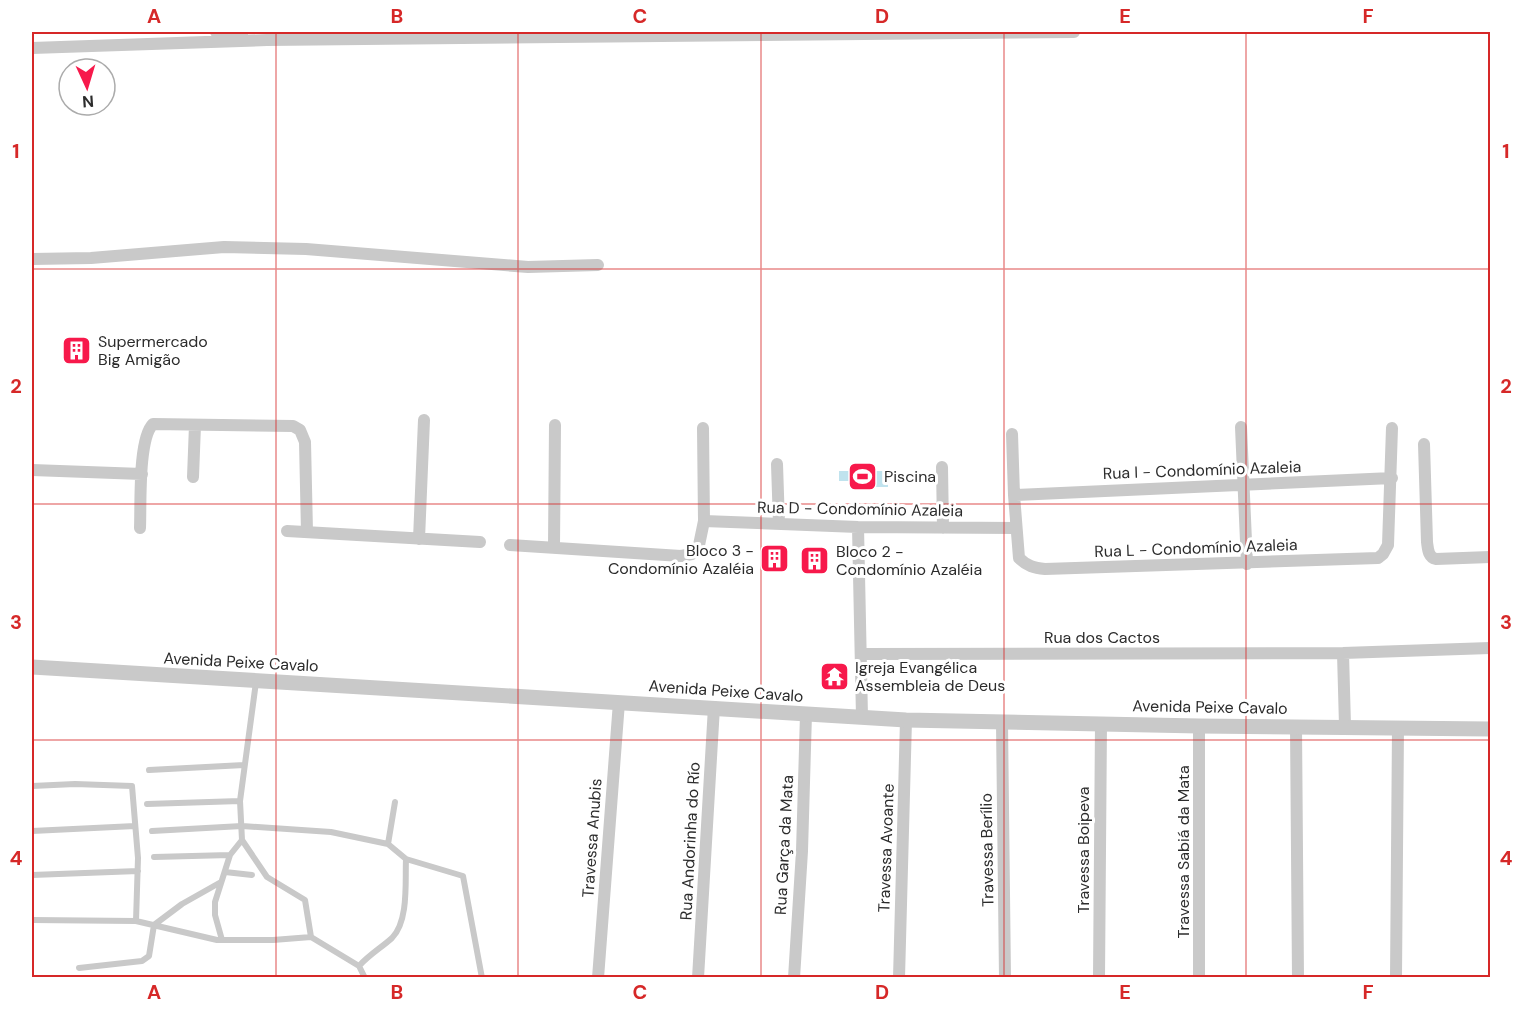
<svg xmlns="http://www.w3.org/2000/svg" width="1522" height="1009" font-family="'DM Sans',sans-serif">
  <rect width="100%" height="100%" fill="#fff"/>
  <path fill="#c0e3ee" d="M839 471H888V487H857V481H839Z"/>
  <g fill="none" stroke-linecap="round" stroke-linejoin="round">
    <path stroke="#c9c9c9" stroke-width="6" d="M256 682 240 801 242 840 267 877 305 900 311 937
      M149 770 244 765
      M32 786 75 784 132 786 138 858 136 921
      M147 804 240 801
      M32 831 135 826
      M152 831 242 826 331 832 388 844 406 859 463 876 482 978
      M388 844 395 802
      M154 857 230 855 242 840
      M225 872 252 875
      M32 875 138 871
      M32 920 136 921 217 940H273L311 937 359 966 365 978
      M222 940 215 915V902L230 855
      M359 966C370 954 381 948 392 938 409 921 405 881 406 859
      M79 968 142 961 149 956 154 925 182 904 221 882"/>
    <path stroke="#c9c9c9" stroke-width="12" d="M216 32 242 36
      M32 48 267 40 1074 32
      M32 259 91 258 224 247 306 249 528 267 598 265
      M1241 427 1247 564
      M1012 434 1014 495 1019 558C1027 566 1034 568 1045 569L1378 558 1383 554 1388 545 1392 428
      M1424 444 1427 542C1428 549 1428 557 1436 559L1490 557
      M777 464 779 524
      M942 467 943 528
      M32 470 142 474
      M193 477 195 425
      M1014 495 1392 478
      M704 521 858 527 1016 528
      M858 527 862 717
      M140 528C141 505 138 439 153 424L293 426 300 430 305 442 307 532
      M287 531 480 542
      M419 539 424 420
      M510 545 681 556 692 554 698 550 704 521 703 428
      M554 547 555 425
      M1343 653 1345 726
      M861 654 1343 653 1490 648
      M1002 723 1005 978
      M1296 726 1298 978
      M598 978 619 702
      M698 978 714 707
      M794 978 802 851 806 714
      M899 978 906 720
      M1099 978 1101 723
      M1199 978V726
      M1396 978 1398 727"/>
    <path stroke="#c9c9c9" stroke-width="15" d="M32 667 906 720 1199 726 1490 729"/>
  </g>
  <path fill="none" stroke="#d62828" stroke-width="1.5" stroke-opacity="0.55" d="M276 32V978M518 32V978M761 32V978M1004 32V978M1246 32V978M32 269H1490M32 504H1490M32 740H1490"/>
  <defs>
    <symbol id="building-square" viewBox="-11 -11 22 22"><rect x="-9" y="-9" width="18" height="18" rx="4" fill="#f7194b" stroke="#fff"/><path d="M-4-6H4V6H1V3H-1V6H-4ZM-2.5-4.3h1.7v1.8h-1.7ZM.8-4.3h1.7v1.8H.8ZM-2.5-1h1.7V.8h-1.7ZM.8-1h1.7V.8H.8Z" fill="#fff"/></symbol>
    <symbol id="stadium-square" viewBox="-11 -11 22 22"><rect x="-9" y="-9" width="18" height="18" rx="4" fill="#f7194b" stroke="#fff"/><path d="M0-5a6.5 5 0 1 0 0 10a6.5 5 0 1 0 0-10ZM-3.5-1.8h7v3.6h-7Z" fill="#fff"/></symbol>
    <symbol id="temple-square" viewBox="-11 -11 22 22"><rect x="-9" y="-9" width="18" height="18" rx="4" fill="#f7194b" stroke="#fff"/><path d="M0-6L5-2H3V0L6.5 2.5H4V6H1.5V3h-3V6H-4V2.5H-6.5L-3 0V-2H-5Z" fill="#fff"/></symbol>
  </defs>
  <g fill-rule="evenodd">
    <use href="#building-square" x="60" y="334" width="33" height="33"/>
    <use href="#stadium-square" x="846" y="460" width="33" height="33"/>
    <use href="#building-square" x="758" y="542" width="33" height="33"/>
    <use href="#building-square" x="798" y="544" width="33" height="33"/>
    <use href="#temple-square" x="818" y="660" width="33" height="33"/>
  </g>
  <g text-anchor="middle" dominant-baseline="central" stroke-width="6" stroke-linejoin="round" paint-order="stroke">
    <g font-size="16" fill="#2c2c2c" stroke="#fff" text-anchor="start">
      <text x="98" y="341">Supermercado<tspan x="98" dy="18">Big Amigão</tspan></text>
      <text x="884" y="476">Piscina</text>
      <text x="754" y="550" text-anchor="end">Bloco 3 -<tspan x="754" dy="18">Condomínio Azaléia</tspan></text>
      <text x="836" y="551">Bloco 2 -<tspan x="836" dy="18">Condomínio Azaléia</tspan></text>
      <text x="855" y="667">Igreja Evangélica<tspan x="855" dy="18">Assembleia de Deus</tspan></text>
    </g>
    <g font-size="16" fill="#2c2c2c" stroke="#fff">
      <text transform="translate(1202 470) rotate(-2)">Rua I - Condomínio Azaleia</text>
      <text transform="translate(860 509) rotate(1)">Rua D - Condomínio Azaleia</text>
      <text transform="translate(1196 548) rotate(-2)">Rua L - Condomínio Azaleia</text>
      <text x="1102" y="637">Rua dos Cactos</text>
      <text transform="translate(241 662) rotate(3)">Avenida Peixe Cavalo</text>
      <text transform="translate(726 691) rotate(4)">Avenida Peixe Cavalo</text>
      <text transform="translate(1210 707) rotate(1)">Avenida Peixe Cavalo</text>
      <text transform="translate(592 838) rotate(-86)">Travessa Anubis</text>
      <text transform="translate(690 841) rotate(-87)">Rua Andorinha do Río</text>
      <text transform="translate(784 845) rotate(-87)">Rua Garça da Mata</text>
      <text transform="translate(886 848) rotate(-88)">Travessa Avoante</text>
      <text transform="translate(987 850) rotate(-91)">Travessa Berílio</text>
      <text transform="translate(1083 850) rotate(-90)">Travessa Boipeva</text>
      <text transform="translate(1183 852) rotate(-90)">Travessa Sabiá da Mata</text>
    </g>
  </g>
  <rect width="1522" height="1009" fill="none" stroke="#ffffff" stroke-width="66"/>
  <g transform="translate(87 87) rotate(176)"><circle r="28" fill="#ffffff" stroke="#ababab" stroke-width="1.5"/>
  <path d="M0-4.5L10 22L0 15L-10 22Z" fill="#f7194b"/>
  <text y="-9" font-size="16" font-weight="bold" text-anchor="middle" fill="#2c2c2c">N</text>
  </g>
  <rect x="33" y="33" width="1456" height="943" fill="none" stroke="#d62828" stroke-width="2"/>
  <g font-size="20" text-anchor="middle" font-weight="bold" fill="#d62828">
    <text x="154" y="23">A</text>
    <text x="397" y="23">B</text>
    <text x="640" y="23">C</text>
    <text x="882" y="23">D</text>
    <text x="1125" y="23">E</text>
    <text x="1368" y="23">F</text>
    <text x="16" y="158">1</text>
    <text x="1506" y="158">1</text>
    <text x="16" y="393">2</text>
    <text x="1506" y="393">2</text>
    <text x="16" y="629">3</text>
    <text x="1506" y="629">3</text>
    <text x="16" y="865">4</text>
    <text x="1506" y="865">4</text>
    <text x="154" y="999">A</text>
    <text x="397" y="999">B</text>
    <text x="640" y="999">C</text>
    <text x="882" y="999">D</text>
    <text x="1125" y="999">E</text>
    <text x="1368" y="999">F</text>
  </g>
</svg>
